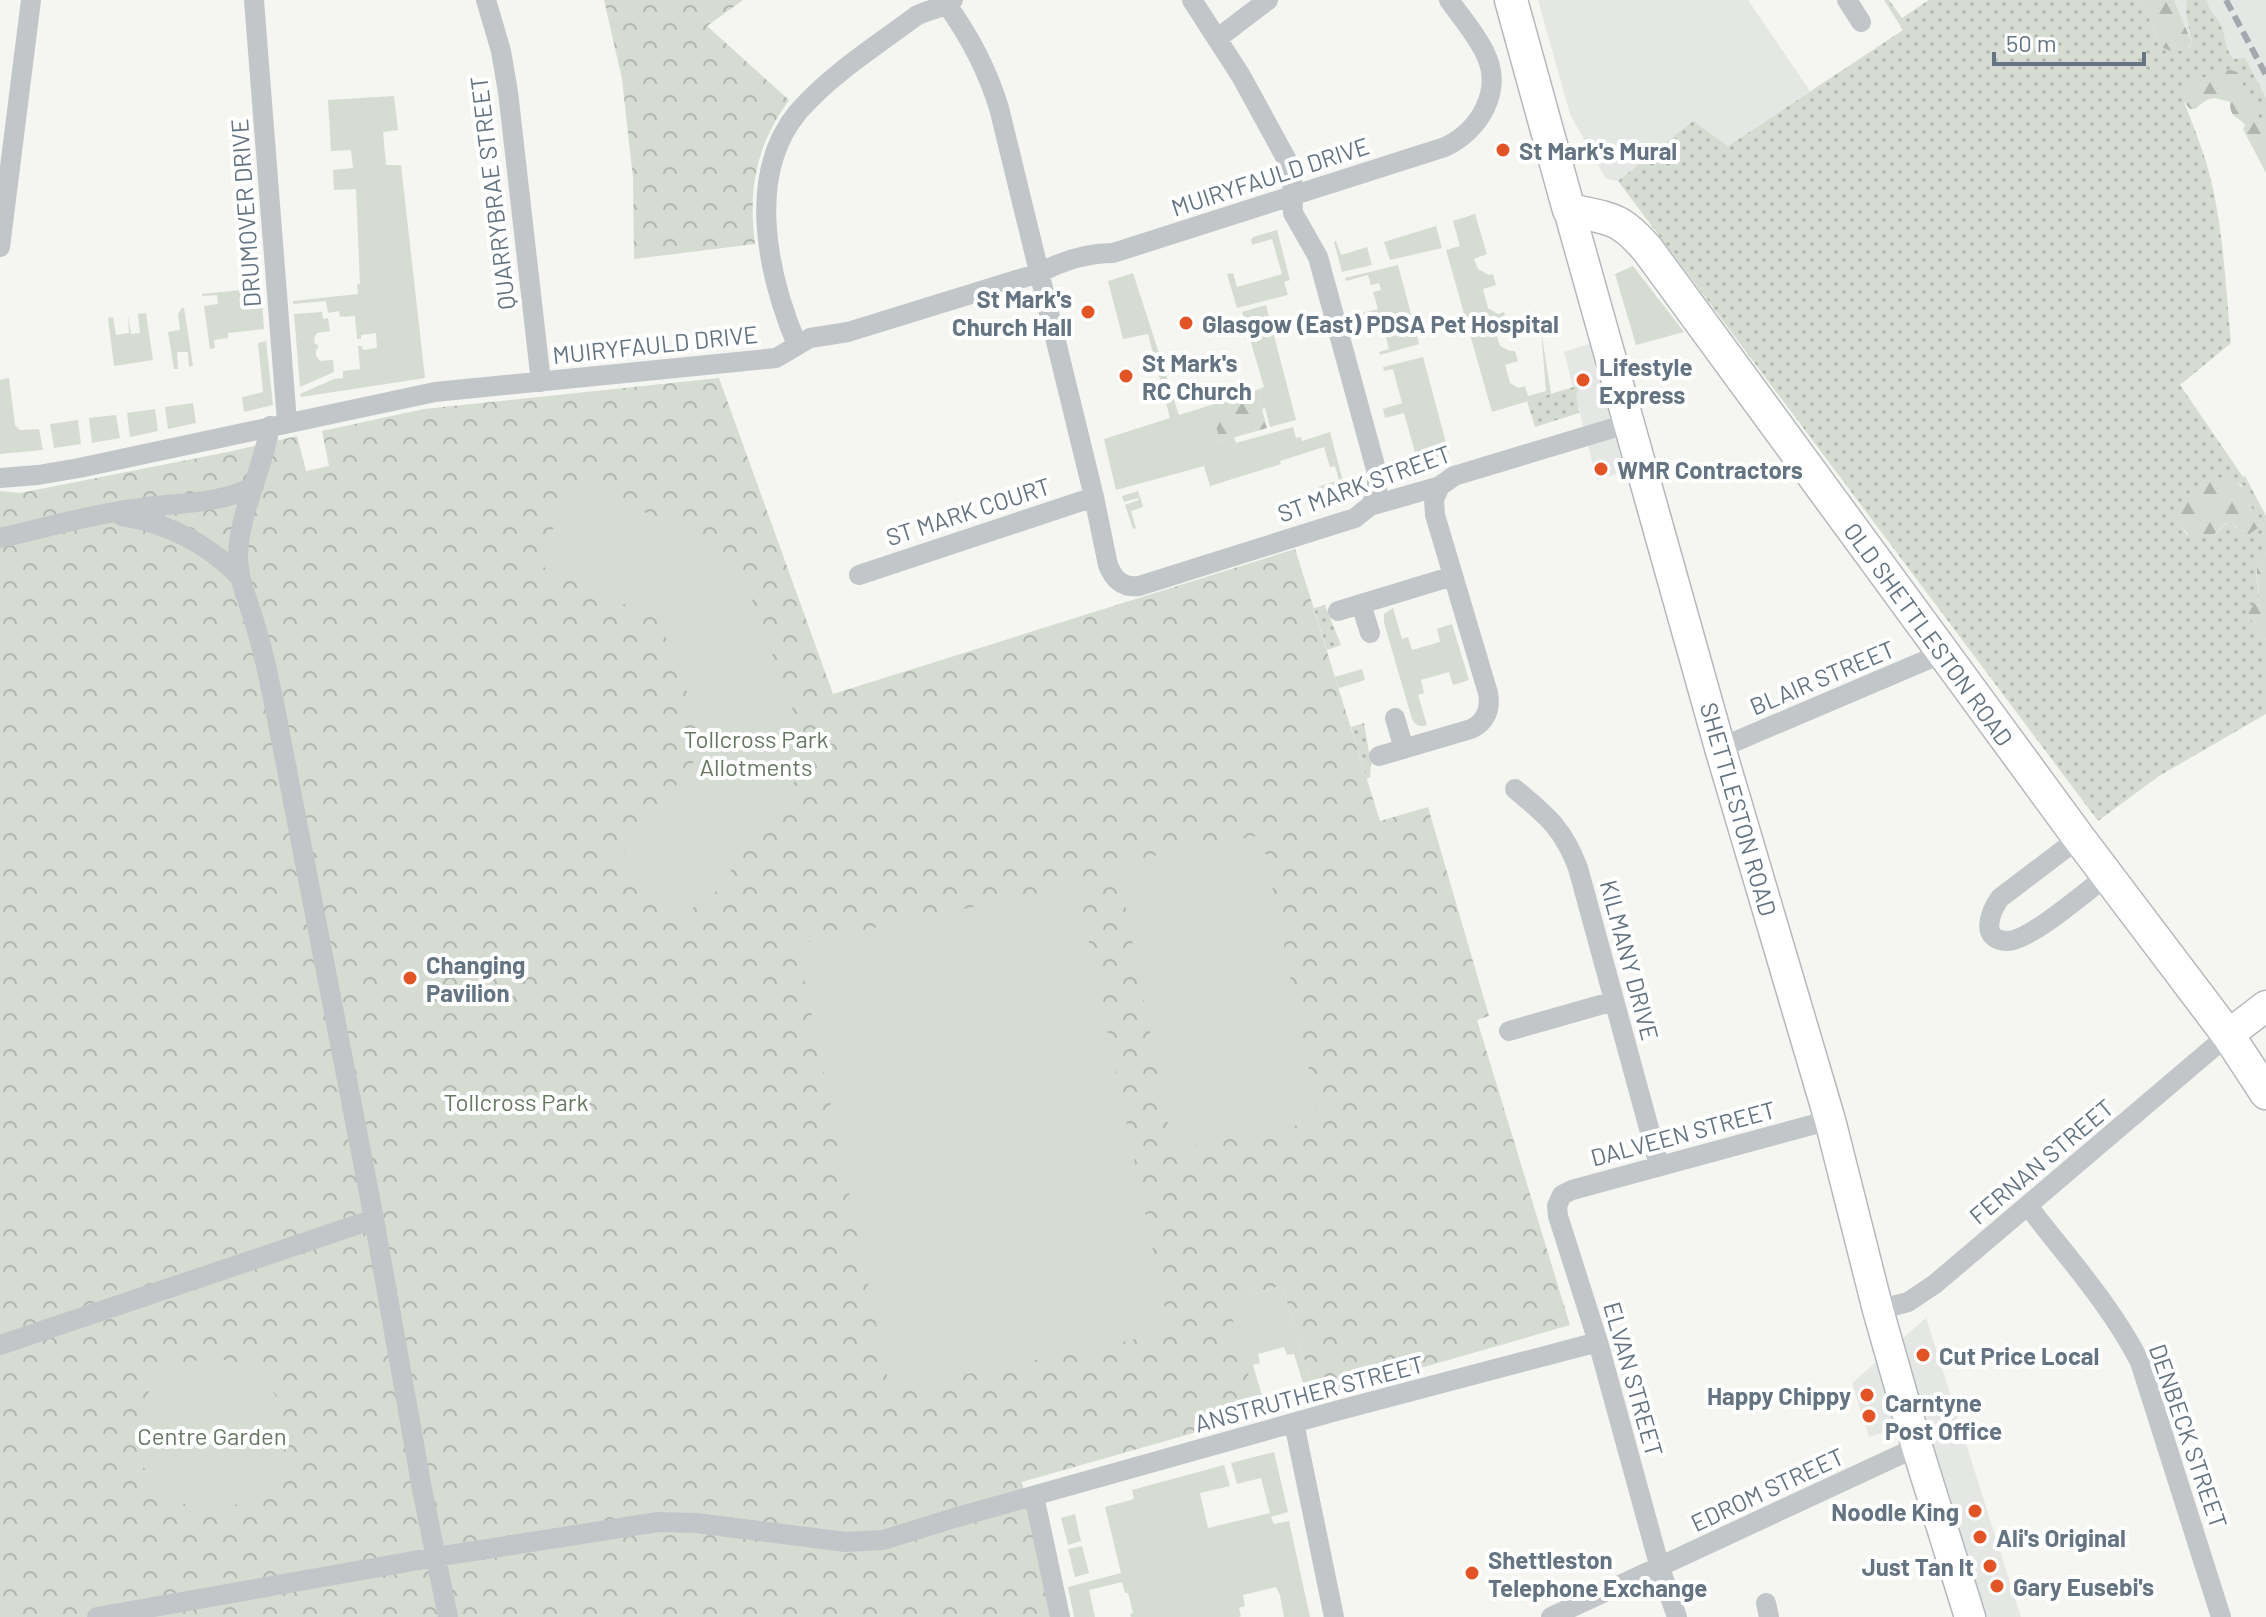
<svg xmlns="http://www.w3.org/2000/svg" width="2266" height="1617" font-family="Barlow,sans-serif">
  <defs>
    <pattern id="grass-dots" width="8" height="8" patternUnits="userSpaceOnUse" patternTransform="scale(2)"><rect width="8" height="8" fill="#d6dcd2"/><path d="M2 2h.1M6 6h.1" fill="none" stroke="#b1b7b0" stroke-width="1.8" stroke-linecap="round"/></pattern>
    <pattern id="forest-firs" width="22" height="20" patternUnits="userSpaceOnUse" patternTransform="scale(2)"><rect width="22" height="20" fill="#d6dcd2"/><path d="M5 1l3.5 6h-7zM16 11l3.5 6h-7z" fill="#b1b7b0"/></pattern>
    <pattern id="park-crowns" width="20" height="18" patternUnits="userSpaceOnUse" patternTransform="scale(2)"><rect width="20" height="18" fill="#d6dcd2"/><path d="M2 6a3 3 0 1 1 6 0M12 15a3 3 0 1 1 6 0" fill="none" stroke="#b1b7b0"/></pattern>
  </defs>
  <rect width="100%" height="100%" fill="#f5f5f1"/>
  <path fill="#e5e7e5" d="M1538 0H1748L1810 91 1728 146 1693 122 1618 181 1606 179 1570 114Z
    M2174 0H2266V162L2228 73 2192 43Z
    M1601 340 1638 467 1597 480 1564 352Z
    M1926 1318 2021 1617H1975L1914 1424 1869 1437 1852 1383Z"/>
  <path fill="url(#grass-dots)" fill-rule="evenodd" d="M1884 0H1889L1902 18 1929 0H2142L2159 44 2171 51 2190 47 2192 43 2186 13 2187 3 2185 0H2207C2208 10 2214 14 2219 22 2226 33 2223 45 2233 59L2245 58 2266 98V132L2241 81 2231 70C2212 73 2196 82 2179 90 2192 123 2206 155 2213 189 2224 240 2226 292 2231 343L2180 385 2243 477 2245 476 2266 516V553C2251 569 2258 577 2259 597L2248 614V617L2256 624 2266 640V714L2159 776 2098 821 1618 181 1693 121 1728 146 1903 30ZM2235 482 2242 485 2245 503 2251 507 2261 525 2255 529 2236 528 2232 522 2227 523 2210 538 2205 535 2202 536 2187 535 2177 519Z
    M1577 386 1578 392 1576 393 1579 413 1535 427 1527 401Z
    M1295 549 1314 608 1325 605 1341 645 1327 650Z
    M1364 723 1371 763 1370 777 1367 779 1351 727Z"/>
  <path fill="url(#forest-firs)" d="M2142 0H2174L2192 43C2185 54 2168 54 2159 44Z
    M2231 70 2237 72 2266 132V173L2243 129 2245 125C2237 115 2230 119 2230 102 2211 97 2212 95 2195 109H2190L2183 101 2178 90C2192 82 2214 72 2231 70Z
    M1257 390 1267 428 1219 442 1211 405Z
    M2229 476 2246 490 2247 497 2245 503C2254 509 2260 515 2262 525L2248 535 2241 533 2232 522 2226 523 2210 538 2205 535 2193 541 2176 519 2177 505C2181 503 2183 499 2186 496 2195 487 2216 477 2229 476Z
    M2266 553V640L2256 624 2248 617V614L2259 596C2259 576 2251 569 2266 553Z"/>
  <path fill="url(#park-crowns)" d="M604 0H743L707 26 789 100C756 146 748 188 755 244L634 259 633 178 622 79Z
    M719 378 833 694 1295 549 1380 821 1428 807 1489 1016 1477 1020 1570 1325 1316 1398 1282 1286 1228 1300 1260 1414 1022 1482 1050 1617H0V491L20 493 228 452 297 436 306 471 329 466 322 431 424 409Z"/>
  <path fill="#d6dcd2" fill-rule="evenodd" d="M394 96 398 130 383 132 386 165H401L425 378 301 397 300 394 334 379 343 378V371L360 369 358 346H362L363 350 377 348 376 333 361 335V339H357L355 316 340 317 339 311 328 313 326 301 293 304V301L358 294 357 284H360L356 189 334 190 333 170 353 168 351 150 331 151 328 100Z
    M1475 214 1487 254 1474 259 1478 269 1489 275 1493 274 1496 285 1483 289 1488 308 1498 314 1504 312 1507 323 1494 327 1500 346 1510 351H1515L1518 361 1505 365 1510 383 1518 388 1525 386 1528 396 1546 391 1541 330 1551 394 1492 412 1446 250 1460 246 1453 221Z
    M1436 226 1442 248 1390 260 1384 242Z
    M1277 230 1290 280 1284 282 1288 295 1237 308 1227 274 1233 273 1237 287 1282 274 1272 239 1252 245 1251 240 1253 237Z
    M1336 241 1341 255 1367 247 1372 265 1342 272 1334 242Z
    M1398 265 1419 344 1380 355 1379 352 1389 349 1380 316 1357 322 1355 315 1378 309 1373 292 1381 290 1379 283 1371 285 1368 275 1346 281 1345 278Z
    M1633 266 1678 324 1684 332 1636 345 1615 274Z
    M1133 273 1179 415 1211 405 1220 442 1234 437 1236 443 1293 427 1296 438 1301 437 1302 441 1330 432 1345 489 1321 496 1318 487 1339 480 1335 466 1330 467 1324 447 1280 461 1281 464 1210 486 1204 466 1116 490 1104 439 1170 418 1148 334 1123 339 1108 281Z
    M261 288 264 329 228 333V338L214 340 215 348 210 349 204 306 218 304 217 295 202 296V294Z
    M1266 305 1296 420 1270 427 1265 408 1262 409 1257 390 1264 387 1242 312Z
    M182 308H184L193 366 189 367 188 352H177L178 369H174L168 332 180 330 178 314Z
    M322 312 323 319 328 318 330 331 317 333 314 338 315 344 318 345V348L316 350V356L320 361 333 360 334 372 300 387 294 314Z
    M146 313 153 360 114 366 108 318 113 317 116 335 129 333 128 315 131 334 140 333 138 314Z
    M266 341 273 405 244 412 242 397 263 392 258 343Z
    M1423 357 1449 454 1418 463 1404 413 1385 418 1383 409 1402 403 1393 369 1384 371 1383 367Z
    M9 378 15 425 20 430 39 429 43 450 0 454V380Z
    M193 403 196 423 168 429 165 407Z
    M155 409 158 431 130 437 127 413Z
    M116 415 120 438 92 443 89 418Z
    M78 420 81 444 54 448 50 424Z
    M580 478 738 562 811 759 711 898 680 915 615 867 707 744 659 620 535 563Z
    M1138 491 1143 507 1131 511 1136 528 1133 529 1125 505 1139 500 1138 498 1124 502 1122 496Z
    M1393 608 1402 639 1408 637 1412 650 1440 642 1437 629 1452 624 1469 680 1453 685 1449 672 1421 680 1424 693 1418 695 1427 725C1420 727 1416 726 1412 719L1384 623V614Z
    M1362 669 1365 680 1339 688 1335 677Z
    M1262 835 1319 1121 1173 1150 1117 863Z
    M1077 885 1170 1332 890 1390 797 944Z
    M1282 1286 1316 1398 1260 1414 1227 1300ZM1284 1347 1287 1355 1294 1354 1304 1386 1292 1392 1288 1391 1276 1397 1263 1399 1253 1365 1260 1363 1258 1354Z
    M136 1434a75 75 0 1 1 150 0a75 75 0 1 1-150 0Z
    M1274 1452 1288 1512 1271 1517 1274 1524 1289 1521 1310 1617H1284L1280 1595 1276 1587 1243 1595 1245 1606 1239 1608 1241 1616 1239 1617H1131L1130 1614 1133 1613 1128 1593H1125L1122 1582 1089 1590 1095 1617H1074L1068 1587 1121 1573 1105 1507 1134 1499 1132 1490 1224 1465 1230 1486 1200 1493 1208 1528 1270 1513 1261 1478 1237 1484 1231 1463Z
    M1075 1514 1081 1541 1068 1545 1061 1518Z
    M1082 1546 1089 1573 1075 1577 1068 1549Z"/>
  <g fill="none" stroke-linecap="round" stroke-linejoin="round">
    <defs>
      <path id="secondary" d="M1569 210 1720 748 1830 1120 1878 1310 1917 1447 1970 1617
        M2228 1035 2266 1006"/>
      <path id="primary" d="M1511 0 1569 210C1610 219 1619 216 1648 250L2079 838 2228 1035 2266 1093"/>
    </defs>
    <use href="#secondary" stroke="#b4b9be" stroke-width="33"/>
    <use href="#primary" stroke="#b5b9bd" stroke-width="35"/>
    <path stroke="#c2c6c9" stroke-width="20" d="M254 0 287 422
      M486 0 501 51 508 92 541 382
      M1192 0 1241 76 1288 162 1292 179 1293 213 1318 257 1377 473V494L1370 506
      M1847 0 1861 22
      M947 5C971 38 987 69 999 108L1094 497 1108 565C1114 580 1123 588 1139 586L1355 518 1370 506 1440 486 1454 476 1630 423
      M1218 38 1268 0
      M0 247 31 0
      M797 345C768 276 745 176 798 112 831 74 876 46 916 16 928 9 943 9 953 0
      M270 426C263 471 238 513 238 559 239 584 251 607 257 631 264 653 268 676 273 698L374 1219 422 1489 448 1617
      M0 478 38 475 79 468 435 392 776 358 810 338 848 332 1039 273C1062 261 1087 253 1113 253L1445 147C1479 131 1504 91 1485 53 1476 34 1461 17 1449 0
      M122 516C167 523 208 544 240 577
      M0 538C44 528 88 515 133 509 173 502 216 506 254 486
      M859 575 1094 497
      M1361 604 1370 633
      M1338 611 1453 576
      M1395 718 1404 749
      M1720 748 1943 653
      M1379 756 1471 729C1486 722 1491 709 1488 693L1435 515 1434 499 1440 486
      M1515 789C1547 816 1563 828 1578 868L1659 1165
      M2079 838 2000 898C1990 912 1979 940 2007 941 2030 941 2086 891 2107 876
      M1509 1031 1614 1001
      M2028 1206C2067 1257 2111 1305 2140 1362L2221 1617
      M1878 1310 1908 1302 1935 1284 2228 1035
      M0 1345 374 1219
      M1294 1423 1334 1617
      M1034 1496 1060 1617
      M1766 1603 1769 1617
      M97 1617 436 1557 658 1522 696 1523 846 1542 883 1540 954 1518 1336 1411 1598 1342
      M1551 1617 1917 1447
      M1677 1617 1660 1568 1598 1342 1558 1216 1557 1206 1562 1195 1572 1190 1830 1120"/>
    <use href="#secondary" stroke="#fff" stroke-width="30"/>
    <use href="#primary" stroke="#fff" stroke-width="32"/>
    <path stroke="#a3a8ae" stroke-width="6" stroke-dasharray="12 6" stroke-linecap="butt" d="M2226 0 2266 75"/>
  </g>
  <g fill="#e25325" stroke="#fff" stroke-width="3">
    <circle cx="1503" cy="150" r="8"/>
    <circle cx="1088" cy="312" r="8"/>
    <circle cx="1186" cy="323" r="8"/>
    <circle cx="1126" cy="376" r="8"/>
    <circle cx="1583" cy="380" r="8"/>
    <circle cx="1601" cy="469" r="8"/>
    <circle cx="410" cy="978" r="8"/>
    <circle cx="1923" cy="1355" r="8"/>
    <circle cx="1867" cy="1395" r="8"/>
    <circle cx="1869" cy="1416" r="8"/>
    <circle cx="1975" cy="1511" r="8"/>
    <circle cx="1980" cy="1537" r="8"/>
    <circle cx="1990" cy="1566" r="8"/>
    <circle cx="1472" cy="1573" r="8"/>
    <circle cx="1997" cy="1586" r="8"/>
  </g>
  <g text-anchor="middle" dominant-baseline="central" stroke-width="8" stroke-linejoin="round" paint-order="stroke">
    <g font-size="24" font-weight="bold" fill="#647482" stroke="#fff" text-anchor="start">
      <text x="1519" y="150">St Mark's Mural</text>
      <text x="1072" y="298" text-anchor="end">St Mark's<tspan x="1072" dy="28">Church Hall</tspan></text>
      <text x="1202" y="323">Glasgow (East) PDSA Pet Hospital</text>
      <text x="1142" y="362">St Mark's<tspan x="1142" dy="28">RC Church</tspan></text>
      <text x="1599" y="366">Lifestyle<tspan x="1599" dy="28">Express</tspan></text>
      <text x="1617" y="469">WMR Contractors</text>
      <text x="426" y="964">Changing<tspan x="426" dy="28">Pavilion</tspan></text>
      <text x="1939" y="1355">Cut Price Local</text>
      <text x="1851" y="1395" text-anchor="end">Happy Chippy</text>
      <text x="1885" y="1402">Carntyne<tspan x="1885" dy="28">Post Office</tspan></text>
      <text x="1959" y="1511" text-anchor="end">Noodle King</text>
      <text x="1996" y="1537">Ali's Original</text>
      <text x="1488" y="1559">Shettleston<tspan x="1488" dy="28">Telephone Exchange</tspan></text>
      <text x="1974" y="1566" text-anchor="end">Just Tan It</text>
      <text x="2013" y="1586">Gary Eusebi's</text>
    </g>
    <g font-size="24" fill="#647482" stroke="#fff">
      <text transform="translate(1270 176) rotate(-18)">MUIRYFAULD DRIVE</text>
      <text transform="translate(492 193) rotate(-97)">QUARRYBRAE STREET</text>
      <text transform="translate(245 213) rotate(-94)">DRUMOVER DRIVE</text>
      <text transform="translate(655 344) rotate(-6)">MUIRYFAULD DRIVE</text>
      <text transform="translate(1364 483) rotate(-20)">ST MARK STREET</text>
      <text transform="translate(968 511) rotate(-18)">ST MARK COURT</text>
      <text transform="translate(1929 634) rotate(54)">OLD SHETTLESTON ROAD</text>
      <text transform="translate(1822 677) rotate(-23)">BLAIR STREET</text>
      <text transform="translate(1739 809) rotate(74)">SHETTLESTON ROAD</text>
      <text transform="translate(1630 960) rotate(75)">KILMANY DRIVE</text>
      <text transform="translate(1683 1133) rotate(-15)">DALVEEN STREET</text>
      <text transform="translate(2041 1161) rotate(-40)">FERNAN STREET</text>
      <text transform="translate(1634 1379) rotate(74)">ELVAN STREET</text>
      <text transform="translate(1309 1393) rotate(-15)">ANSTRUTHER STREET</text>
      <text transform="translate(2189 1436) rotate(71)">DENBECK STREET</text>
      <text transform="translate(1767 1489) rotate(-25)">EDROM STREET</text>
    </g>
    <g font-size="24" fill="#677963" stroke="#fff">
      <text x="756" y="738">Tollcross Park<tspan x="756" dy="28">Allotments</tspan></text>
      <text x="516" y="1101">Tollcross Park</text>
      <text x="212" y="1435">Centre Garden</text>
    </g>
  </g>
  <path d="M1994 52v12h150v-12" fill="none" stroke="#647482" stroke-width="4"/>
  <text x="2006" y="52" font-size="24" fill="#647482" stroke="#ffffff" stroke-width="6" paint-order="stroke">50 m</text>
</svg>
